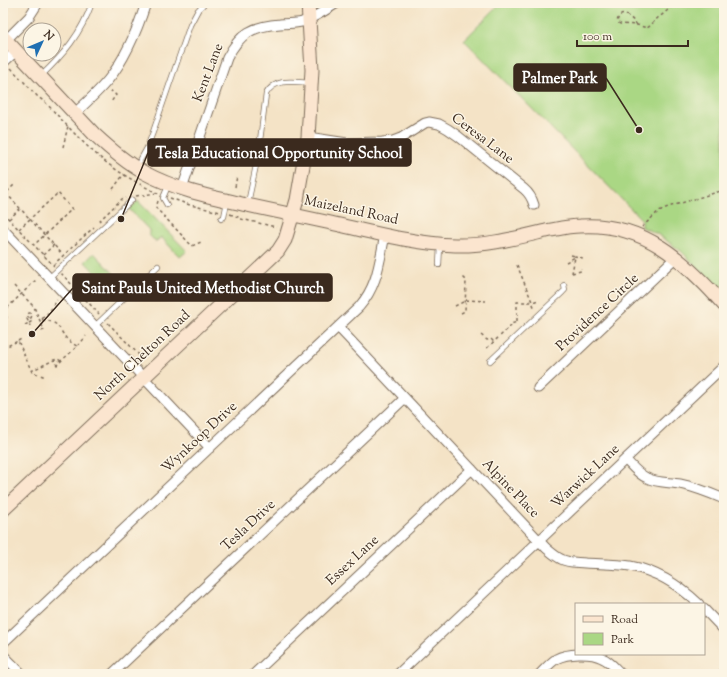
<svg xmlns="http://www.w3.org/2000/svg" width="727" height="677" font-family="'Sorts Mill Goudy',serif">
  <rect width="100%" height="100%" fill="#fcf5e5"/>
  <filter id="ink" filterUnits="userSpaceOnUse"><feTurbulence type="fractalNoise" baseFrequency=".025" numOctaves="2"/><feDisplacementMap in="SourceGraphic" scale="8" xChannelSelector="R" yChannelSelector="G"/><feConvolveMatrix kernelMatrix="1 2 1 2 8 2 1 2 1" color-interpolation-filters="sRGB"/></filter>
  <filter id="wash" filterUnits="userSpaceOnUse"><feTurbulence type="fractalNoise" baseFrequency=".012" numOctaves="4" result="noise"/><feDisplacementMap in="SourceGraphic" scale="16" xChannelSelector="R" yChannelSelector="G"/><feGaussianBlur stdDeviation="0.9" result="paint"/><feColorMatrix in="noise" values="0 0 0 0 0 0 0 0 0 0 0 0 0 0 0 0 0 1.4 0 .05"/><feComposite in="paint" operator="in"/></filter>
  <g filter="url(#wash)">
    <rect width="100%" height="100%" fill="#f4e3c6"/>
    <path fill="#aad784" stroke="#728051" d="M501 3H724V294L681 251 657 234 642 227V220L464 40Z
      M138 201 187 251 180 257 161 237 156 242 149 235V230L129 209Z
      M94 253 123 283 114 292 85 262Z"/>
  </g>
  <g filter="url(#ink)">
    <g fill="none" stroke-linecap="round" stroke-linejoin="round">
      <defs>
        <path id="lane" d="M41 76C64 54 81 34 92 3
          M137 166 147 148 153 132 190 25 198 10 205 3
          M248 203 258 156 266 94C275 77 295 82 311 83
          M167 205 163 198 168 186
          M221 219 224 217 227 202
          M439 265 440 246
          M49 278 132 200
          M95 326 158 266
          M490 361 563 292 565 290 564 285"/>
        <path id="street" d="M6 40 29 17 38 3
          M3 63 16 51
          M75 113C86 103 98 92 108 80 126 58 137 31 146 3
          M308 137 347 143 382 142 393 141 401 138 425 123 429 122 439 124 448 129 458 136 524 189C530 194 532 198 534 205
          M182 189 227 58C240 33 253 26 280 24 287 23 295 24 302 22 314 18 326 10 337 3
          M3 229 210 448
          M338 327 546 548C551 552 555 556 561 559 568 563 577 562 585 563 600 564 615 564 630 566 657 571 680 586 699 604
          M538 388 676 257
          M626 460C632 466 638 474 647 478 656 483 669 482 680 484 695 487 710 493 724 499
          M704 609 724 630
          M3 643 359 307C378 285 379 263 385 235
          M3 655 22 674
          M112 674 405 398
          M254 674 472 469
          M398 674 724 366
          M540 674C545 669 550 663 556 659 567 653 591 652 602 658 610 661 615 668 621 674
          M723 674 724 673"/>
        <path id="secondary" d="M3 37 94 134C109 148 125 162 143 172 176 190 211 197 247 205 275 211 303 217 331 223 371 232 414 244 455 245 486 246 516 238 546 231 557 229 569 226 580 226 644 222 684 260 724 305
          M3 510 278 251 285 240 297 200 308 137 312 70 308 3"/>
      </defs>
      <use href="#lane" stroke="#7c6b59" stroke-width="6"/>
      <use href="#street" stroke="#7c6b59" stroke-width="11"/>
      <use href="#secondary" stroke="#7c6b59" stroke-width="15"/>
      <path stroke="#7c6b59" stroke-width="1.5" stroke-dasharray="3 3" stroke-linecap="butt" d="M637 25C632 18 620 7 617 22L620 24 637 25 647 28C652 25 655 20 659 17 665 13 670 8 675 3
        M11 68 38 97 45 102C66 124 86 148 111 166 126 177 143 186 159 194
        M110 90 116 95 111 102 112 103
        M63 147 68 126
        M372 151V159
        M202 159H204V158L209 157 212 158
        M235 187 237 176
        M113 189 124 174
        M6 193 63 255
        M3 196 14 185
        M136 196 157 193
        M170 198 190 205 220 212
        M158 201 156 208 192 246 201 242
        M3 213 54 266
        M230 214 238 217 241 219 276 227
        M9 219 22 207
        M99 221 123 198H126
        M642 227 659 211 668 207 688 201 724 190
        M19 229 58 193 72 209 34 245
        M43 255 56 243
        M571 255 575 256
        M575 257V256L583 258
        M566 262 575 257 572 273
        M53 265 94 227
        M517 265 535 309
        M61 273 99 314
        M572 273 581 271V268
        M14 286 34 307 44 330 41 331
        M466 300 486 301
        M455 306 465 301
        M4 311 7 318
        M3 312 37 279
        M461 313 465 311 466 280 463 277
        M42 319 50 311 57 300
        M42 320C59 322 57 326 66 338 69 341 73 344 77 346
        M29 323 31 322C30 319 28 317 27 315L29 313H30L32 315 31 318 27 319 29 323
        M108 323 144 360
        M25 325 29 323 30 326
        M481 335 487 340 491 339 494 342
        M18 341 23 338
        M3 348 18 341 32 372 46 377
        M487 348 511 326V324L517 322V302H532L539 300
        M61 361 58 359 54 360 57 365C66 356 78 347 86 336
        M31 371 54 360"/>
      <use href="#lane" stroke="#fff" stroke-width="4.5"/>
      <use href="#street" stroke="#fff" stroke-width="9"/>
      <use href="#secondary" stroke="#fbe5cf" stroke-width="13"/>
    </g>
  </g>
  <g text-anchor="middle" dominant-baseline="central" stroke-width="3" stroke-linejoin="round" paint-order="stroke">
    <g font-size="14" fill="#3b2a1e" stroke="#fcf5e5">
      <text transform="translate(209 73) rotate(-69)">Kent Lane</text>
      <text transform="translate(482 139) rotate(37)">Ceresa Lane</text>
      <text transform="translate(351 211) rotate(12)">Maizeland Road</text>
      <text transform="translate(598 313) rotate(-43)">Providence Circle</text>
      <text transform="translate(143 356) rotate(-43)">North Chelton Road</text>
      <text transform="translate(200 438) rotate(-43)">Wynkoop Drive</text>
      <text transform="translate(586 477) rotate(-43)">Warwick Lane</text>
      <text transform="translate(510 489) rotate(46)">Alpine Place</text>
      <text transform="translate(249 526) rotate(-43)">Tesla Drive</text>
      <text transform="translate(353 561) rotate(-43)">Essex Lane</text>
    </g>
  </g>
  <path fill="none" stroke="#3b2a1e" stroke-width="1.5" d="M639 130L606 78M121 219L148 153M32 334L73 288"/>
  <g fill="#3b2a1e" stroke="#fcf5e5" stroke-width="1.5">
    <circle cx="639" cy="130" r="4"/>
    <circle cx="121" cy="219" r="4"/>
    <circle cx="32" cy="334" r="4"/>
  </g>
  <g fill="#3b2a1e" stroke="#3b2a1e" stroke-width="1.5">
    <rect x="514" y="64" width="92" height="27" rx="4"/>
    <rect x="148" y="139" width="263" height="27" rx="4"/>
    <rect x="73" y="274" width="259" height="27" rx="4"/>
  </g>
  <g font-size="15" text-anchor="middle" font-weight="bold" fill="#fff">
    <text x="560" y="83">Palmer Park</text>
    <text x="279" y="158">Tesla Educational Opportunity School</text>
    <text x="203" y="293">Saint Pauls United Methodist Church</text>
  </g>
  <rect width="727" height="677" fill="none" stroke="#fcf5e5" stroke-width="16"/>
  <rect x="575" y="603" width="130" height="52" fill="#fcf5e5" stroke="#afa495"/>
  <rect x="583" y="616" width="20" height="6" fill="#fbe5cf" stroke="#afa495"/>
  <text x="611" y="623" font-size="12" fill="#3b2a1e">Road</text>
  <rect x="583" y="633" width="20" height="12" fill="#aad784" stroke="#afa495"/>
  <text x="611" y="643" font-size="12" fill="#3b2a1e">Park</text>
  <g transform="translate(42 42) rotate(46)"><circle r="19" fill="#fcf5e5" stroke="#afa495"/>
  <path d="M0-3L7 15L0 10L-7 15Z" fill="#1f6fb2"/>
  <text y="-6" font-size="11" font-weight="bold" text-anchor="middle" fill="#3b2a1e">N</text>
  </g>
  <path d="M577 40v6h111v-6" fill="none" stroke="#3b2a1e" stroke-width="2"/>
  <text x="583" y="40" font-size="12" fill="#3b2a1e" stroke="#fcf5e5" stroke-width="3" paint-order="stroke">100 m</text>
</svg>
